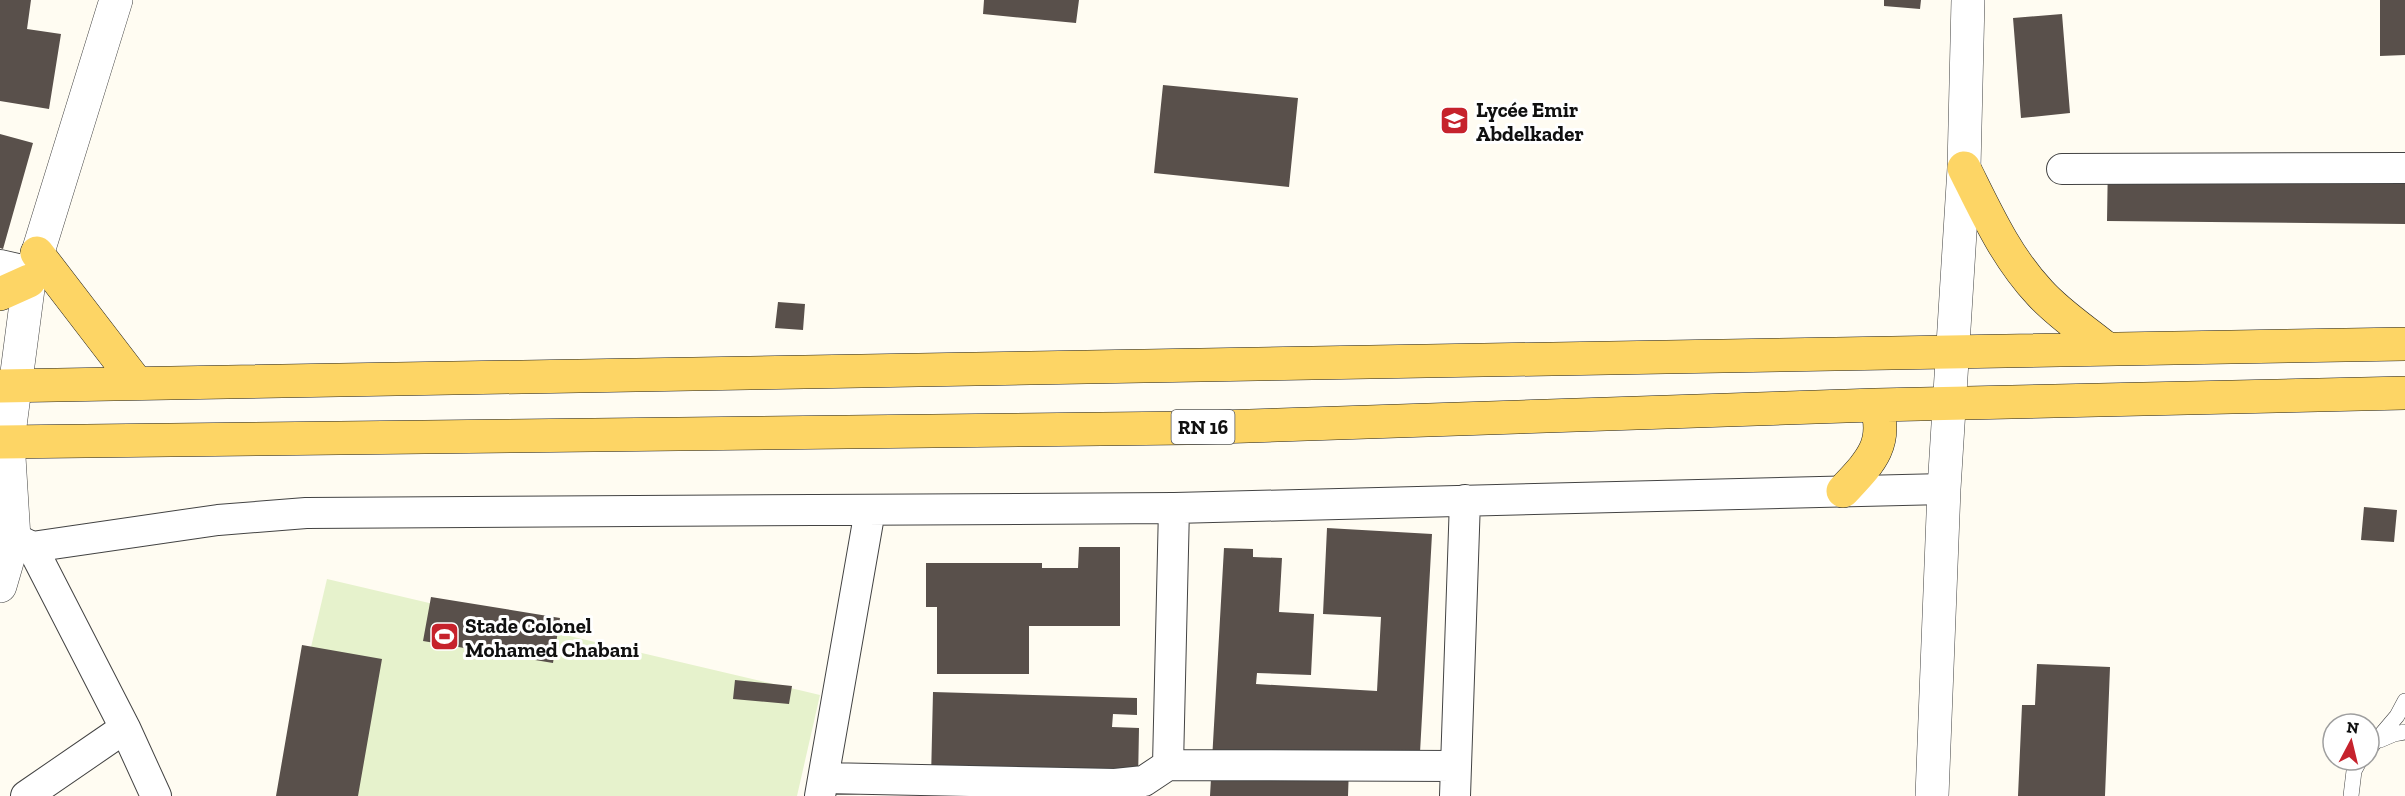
<svg xmlns="http://www.w3.org/2000/svg" width="2405" height="796" font-family="'Zilla Slab',serif">
  <rect width="100%" height="100%" fill="#fffcf2"/>
  <path fill="#e6f2cc" d="M327 579 820 695 797 796H276Z"/>
  <path fill="#59504b" d="M0 0H31L27 29 61 34 49 109 0 101Z
    M984 0H1079L1076 23 983 14Z
    M1884 0H1921L1920 9 1884 6Z
    M2380 0H2405V55L2380 56Z
    M2062 14 2070 113 2021 118 2013 18Z
    M1163 85 1298 98 1289 187 1154 173Z
    M0 134 33 143 3 249 0 248Z
    M2108 158 2405 161V224L2107 221Z
    M778 302 805 304 803 330 775 328Z
    M2364 507 2397 510 2394 542 2361 540Z
    M1327 528 1432 534 1419 771 1349 767 1348 796H1210L1224 548 1253 549V557L1282 558 1279 612 1314 614 1311 675 1257 673 1256 684 1377 691 1381 617 1323 614Z
    M1079 547H1120V626H1029V674H937V607H926V563H1042V568H1078Z
    M431 597 560 618 553 663 423 641Z
    M302 645 382 659 358 796H276Z
    M2037 664 2110 667 2105 796H2018L2022 705H2035Z
    M735 680 792 686 789 704 733 699Z
    M933 692 1137 698V715L1113 714 1112 727 1139 728 1138 782 931 779Z"/>
  <g fill="none" stroke-linecap="round" stroke-linejoin="round">
    <defs>
      <path id="service" d="M2380 740 2394 734 2405 732
        M2369 749 2397 716 2405 701
        M2351 796 2354 771 2360 760"/>
      <path id="minor" d="M2062 169 2405 168
        M0 265 31 272
        M14 538 32 547 218 520 306 513 1174 508 1944 489
        M32 547 125 728 156 796
        M1168 765 1174 508
        M824 778 1115 784 1144 781 1168 765 1455 766
        M26 796 125 728
        M820 796 870 510
        M1455 796 1465 500"/>
      <path id="tertiary" d="M0 586 14 538 8 441 29 281 116 0
        M1932 796 1944 489 1964 168 1968 0"/>
      <path id="primary" d="M1964 168C1986 212 2006 257 2040 293 2059 314 2085 331 2107 349
        M37 253 136 382
        M0 294 29 281
        M0 386 2405 344
        M0 442 1187 428 1876 405 2405 393
        M1843 491C1869 463 1889 445 1876 405"/>
    </defs>
    <use href="#service" stroke="#434343" stroke-width="16"/>
    <use href="#minor" stroke="#434343" stroke-width="32"/>
    <use href="#tertiary" stroke="#434343" stroke-width="34"/>
    <use href="#primary" stroke="#212121" stroke-width="34"/>
    <use href="#service" stroke="#fff" stroke-width="15"/>
    <use href="#minor" stroke="#fff" stroke-width="30"/>
    <use href="#tertiary" stroke="#fff" stroke-width="33"/>
    <use href="#primary" stroke="#fdd565" stroke-width="33"/>
  </g>
  <defs>
    <symbol id="school-square" viewBox="-11 -11 22 22"><rect x="-9" y="-9" width="18" height="18" rx="4" fill="#c6222c" stroke="#fff"/><path d="M0-5L7-2L0 1L-7-2ZM-4 1L0 2.5L4 1V4Q0 6-4 4Z" fill="#fff"/></symbol>
    <symbol id="stadium-square" viewBox="-11 -11 22 22"><rect x="-9" y="-9" width="18" height="18" rx="4" fill="#c6222c" stroke="#fff"/><path d="M0-5a6.5 5 0 1 0 0 10a6.5 5 0 1 0 0-10ZM-3.5-1.8h7v3.6h-7Z" fill="#fff"/></symbol>
  </defs>
  <g fill-rule="evenodd">
    <use href="#school-square" x="1438" y="104" width="33" height="33"/>
    <use href="#stadium-square" x="428" y="620" width="33" height="33"/>
  </g>
  <g text-anchor="middle" dominant-baseline="central" stroke-width="6" stroke-linejoin="round" paint-order="stroke">
    <rect fill="#fff" stroke="#585858" stroke-width="1.5" x="1171.5" y="410" width="63" height="34" rx="4.5"/>
    <g font-size="20" font-weight="bold" fill="#101010">
      <text x="1203" y="427">RN 16</text>
    </g>
    <g font-size="21" font-weight="bold" fill="#101010" stroke="#fff" text-anchor="start">
      <text x="1476" y="109">Lycée Emir<tspan x="1476" dy="24">Abdelkader</tspan></text>
      <text x="465" y="625">Stade Colonel<tspan x="465" dy="24">Mohamed Chabani</tspan></text>
    </g>
  </g>
  <g transform="translate(2351 742) rotate(7)"><circle r="28" fill="#ffffff" stroke="#9f9f9f" stroke-width="1.5"/>
  <path d="M0-4.5L10 22L0 15L-10 22Z" fill="#c6222c"/>
  <text y="-9" font-size="16" font-weight="bold" text-anchor="middle" fill="#101010">N</text>
  </g>
</svg>
